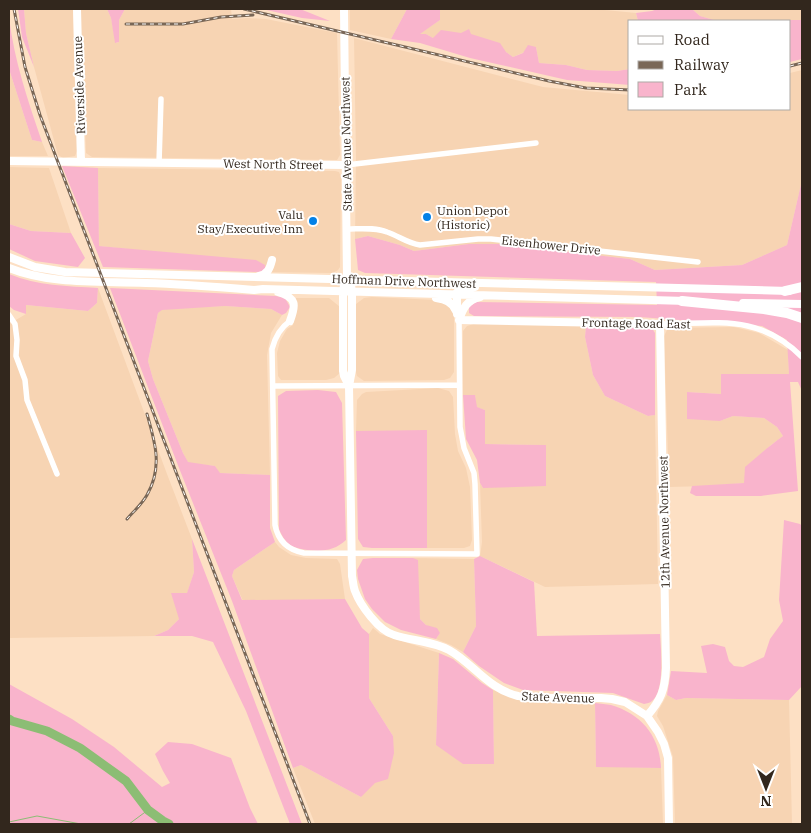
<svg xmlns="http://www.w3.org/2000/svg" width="811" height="833" font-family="'IBM Plex Serif',serif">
  <rect width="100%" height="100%" fill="#fde0c4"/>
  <path fill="#f7d4b3" d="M24 9H72L73 10 77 151 75 156 63 158 58 155 34 67 26 33Z
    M80 9H107L111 18 116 43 119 42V20L125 9H231L232 19 247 18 266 19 337 33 340 155 337 160 92 157 86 153Z
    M350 9H407L391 39 350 30Z
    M440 9H595L636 13 638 21H630V69L617 71 587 70 566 65 539 63 536 47 513 57 506 52 433 38 426 34H419L440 20Z
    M692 9H802V20H714L700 16Z
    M354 38 543 87 630 95V109H790V73L802 70V180L787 245 742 265 655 270 630 259 500 244H469L414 251 400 245 368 236 355 239 356 157Z
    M9 69 32 140 42 142 48 156H9Z
    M9 167 49 168 71 233 31 231 9 224Z
    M98 168 335 171 339 172 341 177 340 267 338 270 333 273 259 272 137 250 99 246Z
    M98 288 167 474 192 539 194 572 179 619 168 630 154 636 9 638V324L26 314V305L88 311 97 303Z
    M372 297 436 300 448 304 454 316V372L450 378 444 380 364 381 357 376 355 369 356 304 364 298Z
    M295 298H329L340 307V373L334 378 326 380H281L278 376 277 353 280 341 287 329 293 325 296 309Z
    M225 306 271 309 282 315 271 333 267 355 270 475 219 473 215 466 188 463 183 453 153 379 148 361 158 313 161 310 174 308Z
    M477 323 586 326 585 337 593 375 605 396 648 416 655 415 658 584 545 587 480 556 482 542 480 483 483 488 545 445 485 444V410L476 407 475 395H463V331L467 326Z
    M734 327 759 333 788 350 789 374H722V394L687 392 720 421 733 416 764 418 777 427 783 436 771 445 762 453 745 483 708 486 669 487 664 336 668 328Z
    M438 388 449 391 453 397 455 434 458 451 466 468 470 487 472 540 470 546 464 548H427V431H356L357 400 362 394 366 392Z
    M275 542 279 547 291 555 306 558 337 559 340 564 345 599 243 601 232 576 234 570Z
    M413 558 474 559 476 626 463 652 451 645 436 639 440 633 426 625 420 619Z
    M373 628 380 634 439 653 436 745 494 764 493 690 516 699 539 703H595L596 766 661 768 663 824H315L293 768 301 765 361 797 393 736 369 698V634Z
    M667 695 676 700 686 698 789 700 792 824H675L673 757 663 726 657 716 658 711Z"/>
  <path fill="#f9b4cc" d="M18 9H24L26 33 34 67 22 37Z
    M107 9H125L119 20V42L115 43 111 18Z
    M262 9H300L330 21 302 18Z
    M407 9H440V20L420 34H426L433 38 441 30 461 33 469 29 471 34 500 43 506 52 513 57 523 53 528 45 536 47 539 63 566 65 587 70 617 71 630 69V85L567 80 470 58 420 43 391 39Z
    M657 9H692L700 16 714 20H802V59L790 62V21H638L636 13 652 11Z
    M9 17C14 60 28 101 42 142L32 140 9 69Z
    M62 166 98 168 99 246 256 260 265 265V270L259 272 103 267Z
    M802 180V391L798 382H790L798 491 761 496H696L690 493 692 486 744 483 745 467C757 457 769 446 783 436L777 427 764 418 733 416 720 421 687 419V392L721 394V374H789L787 340 762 326 639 317 474 316 469 313V307L476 302 657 305 656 282 365 273 358 270 355 239 368 236 400 245 414 251 469 244H500L630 259 655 270 742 265 787 245Z
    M9 224 31 231 71 233 85 258 78 267 35 261 9 249Z
    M9 274C38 286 67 286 98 288L97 303 88 311 26 305V314L14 310 9 306Z
    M110 288 276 296 285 298 290 307 286 313 282 315 271 309 225 306 162 310 158 313 148 361 153 379 183 453 188 462 215 466 220 473 270 475V528L275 542 234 570 232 576 242 600 345 599 362 628 369 634V698L393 736 394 753 388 779 375 783 361 797 301 765 293 768 232 601 179 468Z
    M586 326 652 328 655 333V415L648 416 605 396 593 375 585 337Z
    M318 390 336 392 342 403 346 540C333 552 319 552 301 549 299 548 296 548 294 547 286 544 282 536 279 529L278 396 286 391Z
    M463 395H475L477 407 485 410V444L546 445V486L483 488 480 483 477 460 466 439Z
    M427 430V548H372L363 547 358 539 356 431Z
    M784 520 800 524 802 526V686L789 700 686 698 676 700 667 695 671 671 707 673 701 646 713 644 725 647 729 661 734 666 743 667 764 657 770 639 783 621 779 600Z
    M192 539 302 824H290L246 711 213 642 192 636H154L168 630 179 619 171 593H187L194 572Z
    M480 556 534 582 537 636 660 634C661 650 665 691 652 701 650 703 647 703 644 704L613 693 523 690 504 683 479 666 463 652 476 626 474 559Z
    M373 558H413L418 560 420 619 426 625 437 628 440 633 436 639 401 630 385 622 372 609 365 599 358 579 357 570 363 559Z
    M439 653 453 659 482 683 493 690 494 764H463L436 745Z
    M9 684 72 719 114 747 162 787 170 783 163 771 155 754 168 742 192 744 231 758 250 808 258 824H9Z
    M595 703C601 704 606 704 611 705 642 714 660 737 661 768L596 767Z"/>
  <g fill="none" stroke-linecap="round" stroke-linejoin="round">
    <path stroke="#8cbd74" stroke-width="1" d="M9 822 37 816 81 824
      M126 824H129L148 810"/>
    <path stroke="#8cbd74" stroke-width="9" d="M9 719 12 721 47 731 80 748 126 781 148 810 163 821 169 824"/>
    <path stroke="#fff" stroke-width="5.5" d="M159 163 161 99
      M346 165 536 143
      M347 229C360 229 375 227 387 232 399 236 407 243 420 245L478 239H491L698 262
      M9 315 15 324 17 340 16 356 25 380 27 400 57 474
      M290 321C280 328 275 337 272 349L275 525C278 541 288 550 304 553L477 554 475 484 474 473 464 448 460 427 459 320
      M660 324C717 324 758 313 802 357
      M273 386 459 385"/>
    <path stroke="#fff" stroke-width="8" d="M77 9 81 162
      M344 9 347 279 344 285 343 292V371L344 376 349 386
      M9 161 346 165
      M9 257 35 267 65 272 789 291
      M9 268C52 285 100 281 146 283 182 284 218 287 254 290L263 289 687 301
      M259 276C268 274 270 268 272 260
      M347 279 351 285 352 292V370L349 386 352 576C353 580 353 586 355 591 360 605 379 631 394 635 412 641 432 641 449 650 474 664 488 689 518 696 529 699 540 698 552 698 568 698 585 698 601 698L612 699 625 702 647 716 658 732 664 744 668 758 669 824
      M278 292C297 298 296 305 290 321
      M436 298C445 299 453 302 456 311
      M743 303 802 304
      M457 314V292L465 288 475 287
      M459 320 660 324 666 668C665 690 661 700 647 716
      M459 320C463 308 467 300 480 297"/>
    <path stroke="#fff" stroke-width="10" d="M785 291 802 287
      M682 301 764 309 787 313 802 318"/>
    <defs>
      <path id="rail" d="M14 9 25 67 40 115 310 824
        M244 9 549 81 586 88 630 90
        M126 24H183L221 17 253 15
        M790 66 802 63
        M127 519C134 511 142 504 147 495 163 467 155 442 147 414"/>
    </defs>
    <use href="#rail" stroke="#796757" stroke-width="3"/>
    <use href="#rail" stroke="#fff" stroke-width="1" stroke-dasharray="4" stroke-linecap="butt"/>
  </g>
  <g fill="#0381e7" stroke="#fff" stroke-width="2">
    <circle cx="427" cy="217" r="5"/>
    <circle cx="313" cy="221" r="5"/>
  </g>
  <g text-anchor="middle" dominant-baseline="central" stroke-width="4" stroke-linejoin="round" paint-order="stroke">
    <g font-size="12" fill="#32271d" stroke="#fff">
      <text transform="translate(79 85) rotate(-92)">Riverside Avenue</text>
      <text transform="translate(346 144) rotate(-91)">State Avenue Northwest</text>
      <text transform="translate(273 164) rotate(1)">West North Street</text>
      <text transform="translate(551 245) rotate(6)">Eisenhower Drive</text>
      <text transform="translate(404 281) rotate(2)">Hoffman Drive Northwest</text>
      <text transform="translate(636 323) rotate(1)">Frontage Road East</text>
      <text transform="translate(664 522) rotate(-91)">12th Avenue Northwest</text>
      <text transform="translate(558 697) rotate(2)">State Avenue</text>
    </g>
    <g font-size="12" fill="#32271d" stroke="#fff" text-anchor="start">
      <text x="437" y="210">Union Depot<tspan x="437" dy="14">(Historic)</tspan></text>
      <text x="303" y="214" text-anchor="end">Valu<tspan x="303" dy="14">Stay/Executive Inn</tspan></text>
    </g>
  </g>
  <rect width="811" height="833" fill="none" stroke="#32271d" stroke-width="20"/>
  <rect x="628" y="20" width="162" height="90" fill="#ffffff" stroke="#ada9a5"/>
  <rect x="638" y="36" width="25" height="8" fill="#ffffff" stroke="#ada9a5"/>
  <text x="674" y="45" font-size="15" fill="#32271d">Road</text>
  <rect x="638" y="61" width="25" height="8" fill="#796757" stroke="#ada9a5"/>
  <text x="674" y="70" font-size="15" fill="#32271d">Railway</text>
  <rect x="638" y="82" width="25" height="15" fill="#f9b4cc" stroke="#ada9a5"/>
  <text x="674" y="95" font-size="15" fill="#32271d">Park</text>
  <g transform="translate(766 788) rotate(180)" stroke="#ffffff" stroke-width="4" paint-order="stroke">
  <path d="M0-4L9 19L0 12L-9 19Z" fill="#32271d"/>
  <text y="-8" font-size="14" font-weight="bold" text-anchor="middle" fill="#32271d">N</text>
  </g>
</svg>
